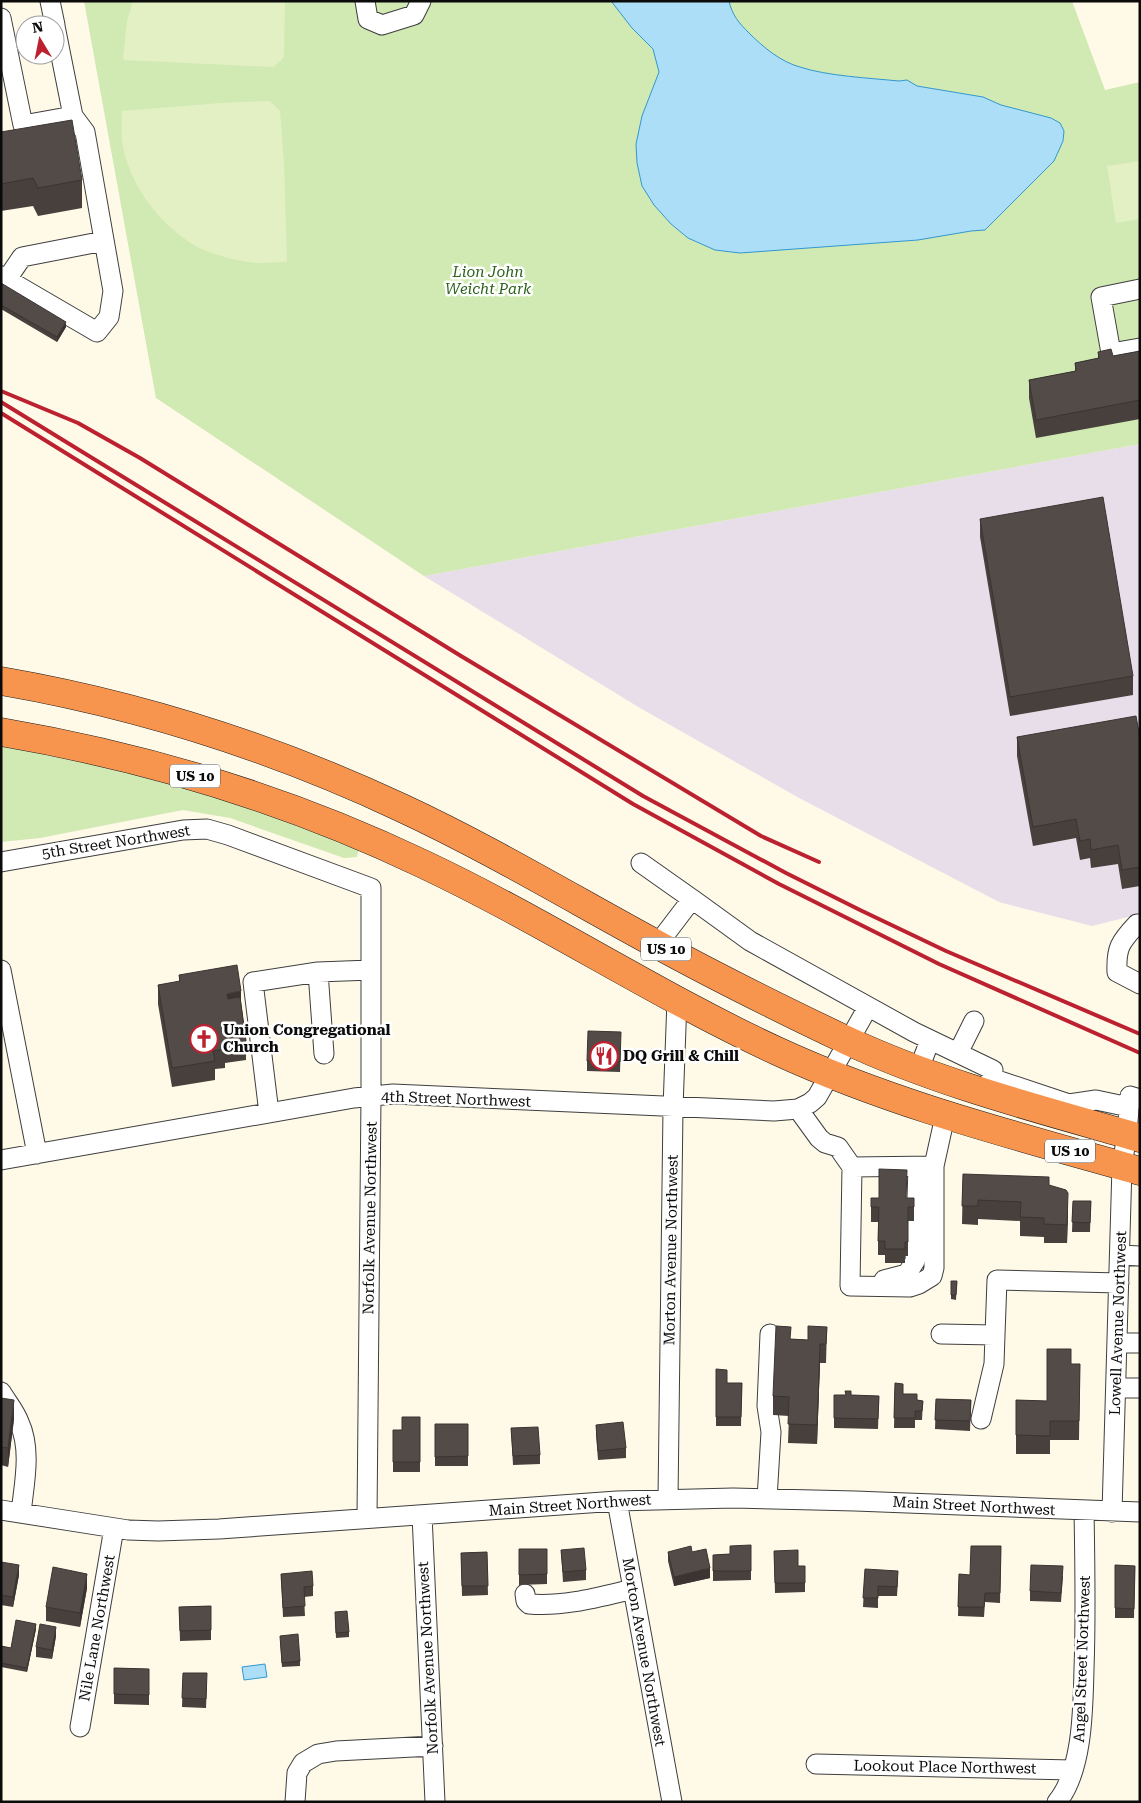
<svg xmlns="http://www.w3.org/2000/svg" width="1141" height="1803" font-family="'Roboto Serif',serif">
  <rect width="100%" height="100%" fill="#fff9e8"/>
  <path fill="#e8deea" d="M1140 444V914L1092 926 999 902 801 799 640 708 424 576Z"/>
  <path fill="#d1e9b2" d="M84 1H1072L1105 90 1140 82V444L424 576 156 398Z
    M1 741 186 783 359 847 357 857 344 858 230 818 183 810 40 838 1 842Z"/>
  <path fill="#e3f0c4" d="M133 1H285L284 57 274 67 123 60 127 21Z
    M270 101 280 111 284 162 287 262C274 262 260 264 248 262 231 259 209 254 194 245 158 223 128 183 122 141 121 131 122 121 122 111L221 103Z
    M1140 161V219L1116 223 1107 166Z"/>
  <path fill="#acdef7" stroke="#3298cf" d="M611 1H729C732 15 739 23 749 33 763 47 781 62 800 67 827 76 869 78 899 81L907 80 917 86 983 97 1001 105 1051 118 1060 123 1064 131 1063 141 1054 161 985 230 971 231 918 240 740 253 715 250 688 238 671 224 654 205 642 186 637 163 636 144 642 116 659 72 653 49 632 28Z
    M265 1664 267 1677 244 1680 242 1667Z"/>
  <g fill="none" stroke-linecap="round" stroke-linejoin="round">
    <defs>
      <path id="minor" d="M50 1 55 25
        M365 1 368 19 382 25 414 15 421 1
        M1 18 23 125 73 116 55 26
        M1 276 97 332 109 317 113 291 85 132 73 116
        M7 279 22 257 104 241
        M1140 289 1101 297 1111 353 1140 348
        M1 862 183 830 207 829 228 835 371 888V1096L367 1518
        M641 863 692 899
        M1140 924H1137C1120 942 1116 948 1117 972L1140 984
        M657 945 692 899 750 941 914 1032 993 1070 987 1092
        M1 970 37 1154
        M318 972 324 1054
        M958 1053 974 1021
        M919 1069 930 1040
        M991 1078 1069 1104 1096 1100 1129 1107
        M798 1109 819 1138 825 1143 838 1147 852 1167 934 1166 945 1116
        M269 1113 253 982 318 972 371 970
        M1 1160 354 1098 393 1094 774 1111 798 1109 810 1103 817 1097 868 1007
        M852 1167 850 1286 910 1287 919 1284 932 1276 934 1268V1166
        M1120 1255 1140 1256
        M884 1280 907 1274 915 1261 918 1167
        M941 1334 995 1335 994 1364 981 1419
        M995 1335 997 1280 1119 1283
        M1117 1343H1140
        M1116 1388H1140
        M1 1392C7 1402 15 1411 19 1422 32 1450 24 1484 21 1513
        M668 1499 673 1108 677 1000
        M767 1499 771 1432 767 1406 770 1334
        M617 1501 672 1802
        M1 1510 128 1530 158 1531 219 1529 617 1501 733 1498 855 1501 1140 1512
        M1112 1512 1122 1166 1127 1134 1130 1096 1140 1099
        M422 1515 435 1802
        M525 1594 526 1601 529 1604C564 1607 599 1597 633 1589
        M80 1727 114 1528
        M816 1764 1073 1770
        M295 1802 297 1773 303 1763 318 1754 336 1751 433 1746
        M1057 1802C1083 1771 1083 1707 1084 1669 1086 1616 1085 1564 1084 1511"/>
      <path id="highway" d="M1 681C140 705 274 748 402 808 490 849 573 899 658 945 720 979 783 1010 846 1040 937 1083 1043 1110 1140 1138
        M1 732C147 757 289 800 423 864 544 921 656 995 777 1051 894 1105 1017 1136 1140 1171"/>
    </defs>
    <use href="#minor" stroke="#3e3e3e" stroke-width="21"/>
    <use href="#highway" stroke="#1c1c1c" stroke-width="29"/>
    <use href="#minor" stroke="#fff" stroke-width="19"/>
    <use href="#highway" stroke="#f7944e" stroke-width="28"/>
    <path stroke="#bc2130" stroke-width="4" d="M1 391 78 423 140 458 461 656 761 836 819 862
      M1 402 643 796 786 873 860 910 946 951 1140 1034
      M1 413 633 804 779 884 939 964 1140 1053"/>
  </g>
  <path fill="#47403d" d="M1 132 82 180V208L38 216 33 206 1 211Z
    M1 283 66 327 57 342 1 309Z
    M1140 351V419L1036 438 1029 398V380L1075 371V363L1098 358V352L1113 356Z
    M980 519 1133 676V695L1010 716 980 537Z
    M1017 737 1140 738V886L1122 889 1118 864 1091 868 1090 858 1080 860 1076 838 1033 846 1017 756Z
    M179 975 241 1002 246 1041V1060L225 1063V1068L215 1069V1080L172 1087 158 1004V985L179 982Z
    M621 1042 620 1072 587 1071V1061Z
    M963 1174 1049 1185 1068 1212 1067 1243H1044V1237L1020 1236V1221L978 1219V1225L962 1224Z
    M871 1198H914V1221H908V1256H905V1263H885V1255H878V1222H871Z
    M1073 1201H1091L1090 1232H1072Z
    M951 1281H957L956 1300 951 1299Z
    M827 1327 826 1363H820L817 1444 788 1443 789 1416 773 1415V1396L791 1339 808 1340Z
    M1071 1364H1080L1079 1440H1050V1454H1016V1400L1047 1401Z
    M716 1369 727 1383H742L741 1426H716Z
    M895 1383 903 1394 917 1400 923 1401 922 1420H915V1428H894Z
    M834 1395 879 1396 878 1429 834 1428Z
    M1 1398 14 1419 8 1467 1 1465Z
    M936 1399 971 1400 970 1431 935 1429Z
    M420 1417V1472H393V1430H402Z
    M435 1424H468V1466H435Z
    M596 1425 626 1448V1458L598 1460 596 1434Z
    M511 1428 540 1455V1464L513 1465Z
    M751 1545V1580L713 1581V1555L730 1554Z
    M1001 1546 1000 1603 985 1602 984 1617 958 1616 959 1574 970 1575Z
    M519 1549H547V1584L519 1585Z
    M561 1550 586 1570V1580L563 1582Z
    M774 1551 798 1566H805V1592L775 1593Z
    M487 1552 488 1595 462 1596 461 1553Z
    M668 1552H692L710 1578 674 1586 668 1561Z
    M1 1562 19 1575 13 1607 1 1605Z
    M1115 1565 1135 1566 1134 1618H1115Z
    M865 1569 898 1580 897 1596H878V1608L863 1607Z
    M281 1574 313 1586V1596L304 1597 305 1616 283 1617Z
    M1063 1576 1061 1602 1030 1601V1591Z
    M87 1588 80 1627 46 1621V1607Z
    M211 1606V1640L180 1641 179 1607Z
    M335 1617 349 1632V1637L336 1638Z
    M36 1629 27 1672 1 1667V1646L11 1648Z
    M56 1636 52 1659 36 1657V1647Z
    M280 1640 300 1661V1666L282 1667Z
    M114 1668 149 1669V1705L114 1704Z
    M183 1673 207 1683 206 1708 182 1707Z"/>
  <path fill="#3a3432" d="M66 322V327L57 342V337Z
    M241 991V1010L227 1013V994Z
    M1068 1193V1212L1067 1243V1225Z
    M820 1344V1363L817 1444V1425Z
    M14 1400V1419L8 1467V1448Z
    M19 1565V1575L13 1607V1597Z
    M710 1568V1578L674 1586V1577Z
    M87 1574V1588L80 1627V1613Z
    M36 1624V1629L27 1672V1668Z
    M56 1627V1636L52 1659V1650Z"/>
  <path fill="#534b47" stroke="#3a3432" d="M72 120 82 180 38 188 33 178 1 184V132Z
    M1 283 66 322 57 337 1 305Z
    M1111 349 1113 356 1140 351V400L1036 420 1029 380 1076 371 1075 363 1099 358 1098 352Z
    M1103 497 1133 676 1010 697 980 519Z
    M1136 716 1140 738V867L1122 870 1118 845 1091 850 1090 839 1080 841 1076 819 1033 827 1017 737Z
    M237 965 241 991 227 994 228 999 240 997 246 1041 224 1045 225 1049 213 1051 215 1061 172 1068 158 985 180 981 179 975Z
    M588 1031 621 1032 620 1062 587 1061Z
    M879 1169 907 1170 906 1198H914V1207H908V1242H905V1249H885V1241H878L879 1207H871V1198H879Z
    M963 1174 1049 1177V1185L1066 1190 1068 1193 1067 1225 1044 1224V1218L1020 1217 1021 1202 978 1200V1206H962Z
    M1073 1201H1091L1090 1223 1072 1222Z
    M951 1281H957L956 1295H951Z
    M776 1326 791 1327 790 1339 808 1340V1326L827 1327 826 1344H820L817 1425 788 1424 789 1397 773 1396Z
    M1047 1349H1071V1364H1080L1079 1421H1050V1436L1016 1435V1400L1047 1401Z
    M716 1369 727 1370V1383H742L741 1417H716Z
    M895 1383 903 1384V1394H917V1400L923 1401 922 1411H915V1418H894Z
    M845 1391H851V1395L879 1396 878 1419 834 1418V1395H846Z
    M1 1398 14 1400 8 1448 1 1447Z
    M936 1399 971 1400 970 1421 935 1420Z
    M402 1417H420V1462H393V1430H402Z
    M623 1422 626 1448 598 1451 596 1425Z
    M435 1424H468V1456L435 1457Z
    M538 1427 540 1455 513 1456 511 1428Z
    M751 1545V1571H713V1555L730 1554V1546Z
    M691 1546 692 1552 706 1549 710 1568 674 1577 668 1552Z
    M971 1546H1001L1000 1593H985L984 1607H958L959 1574 970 1575Z
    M584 1548 586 1570 563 1572 561 1550Z
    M519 1549H547V1574L519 1575Z
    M798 1550V1566H805V1583H775L774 1551Z
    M487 1552 488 1586H462L461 1553Z
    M1 1562 19 1565 13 1597 1 1595Z
    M1031 1565 1063 1566 1061 1593 1030 1591Z
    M1115 1565 1135 1566 1134 1609 1115 1608Z
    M53 1567 87 1574 80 1613 46 1607Z
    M865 1569 898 1571 897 1587 878 1586V1598H863Z
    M312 1571 313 1586 304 1587 305 1606 283 1608 281 1574Z
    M211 1606V1630L180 1631 179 1607Z
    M347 1611 349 1632 336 1633 335 1612Z
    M16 1620 36 1624 27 1668 1 1663V1646L11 1648Z
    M40 1624 56 1627 52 1650 36 1647Z
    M298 1634 300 1661 282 1663 280 1636Z
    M114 1668 149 1669V1695L114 1694Z
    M183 1673H207L206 1699 182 1698Z"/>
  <defs>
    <symbol id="church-ring" viewBox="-11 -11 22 22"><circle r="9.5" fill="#fff" stroke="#bc2130" stroke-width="1.5"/><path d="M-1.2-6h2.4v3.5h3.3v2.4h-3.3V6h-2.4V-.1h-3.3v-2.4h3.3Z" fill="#bc2130"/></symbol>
    <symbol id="restaurant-ring" viewBox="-11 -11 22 22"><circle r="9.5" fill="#fff" stroke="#bc2130" stroke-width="1.5"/><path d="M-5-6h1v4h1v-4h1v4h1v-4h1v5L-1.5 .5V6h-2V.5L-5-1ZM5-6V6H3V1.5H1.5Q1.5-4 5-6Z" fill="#bc2130"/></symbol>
  </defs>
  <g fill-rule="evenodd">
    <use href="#church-ring" x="188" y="1023" width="32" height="32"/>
    <use href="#restaurant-ring" x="588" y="1040" width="32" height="32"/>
  </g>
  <g text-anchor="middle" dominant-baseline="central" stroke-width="5" stroke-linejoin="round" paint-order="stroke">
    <g fill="#fff" stroke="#545454" stroke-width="1">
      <rect x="170" y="764.5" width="50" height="23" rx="4"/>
      <rect x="641" y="937.5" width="50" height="23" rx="4"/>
      <rect x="1045" y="1139.5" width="50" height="23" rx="4"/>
    </g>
    <g font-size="14" font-weight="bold" fill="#0b0b0b">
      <text x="195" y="776">US 10</text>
      <text x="666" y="949">US 10</text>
      <text x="1070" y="1151">US 10</text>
    </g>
    <g font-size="15" font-style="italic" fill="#2d621b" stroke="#fff">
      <text x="488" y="272">Lion John<tspan x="488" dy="17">Weicht Park</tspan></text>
    </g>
    <g font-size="15" fill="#0b0b0b" stroke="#fff">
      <text transform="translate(116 842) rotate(-9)">5th Street Northwest</text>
      <text transform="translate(456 1099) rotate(2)">4th Street Northwest</text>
      <text transform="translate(370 1218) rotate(-89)">Norfolk Avenue Northwest</text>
      <text transform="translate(671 1250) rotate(-89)">Morton Avenue Northwest</text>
      <text transform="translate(1118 1323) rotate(-88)">Lowell Avenue Northwest</text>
      <text transform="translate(570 1505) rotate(-4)">Main Street Northwest</text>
      <text transform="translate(974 1506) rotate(3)">Main Street Northwest</text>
      <text transform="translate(97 1628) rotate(-80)">Nile Lane Northwest</text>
      <text transform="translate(644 1652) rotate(80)">Morton Avenue Northwest</text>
      <text transform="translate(428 1658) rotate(-93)">Norfolk Avenue Northwest</text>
      <text transform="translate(1082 1659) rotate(-88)">Angel Street Northwest</text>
      <text transform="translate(945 1767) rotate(1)">Lookout Place Northwest</text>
    </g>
    <g font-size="15" font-weight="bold" fill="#0b0b0b" stroke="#fff" text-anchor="start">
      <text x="223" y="1030">Union Congregational<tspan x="223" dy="17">Church</tspan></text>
      <text x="623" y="1056">DQ Grill &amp; Chill</text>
    </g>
  </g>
  <rect width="1141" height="1803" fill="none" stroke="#0b0b0b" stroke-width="5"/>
  <g transform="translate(40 40) rotate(350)"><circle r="24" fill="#ffffff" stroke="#9d9d9d"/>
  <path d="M0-4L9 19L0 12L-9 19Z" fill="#bc2130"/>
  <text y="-8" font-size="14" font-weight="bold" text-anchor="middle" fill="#0b0b0b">N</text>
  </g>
</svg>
